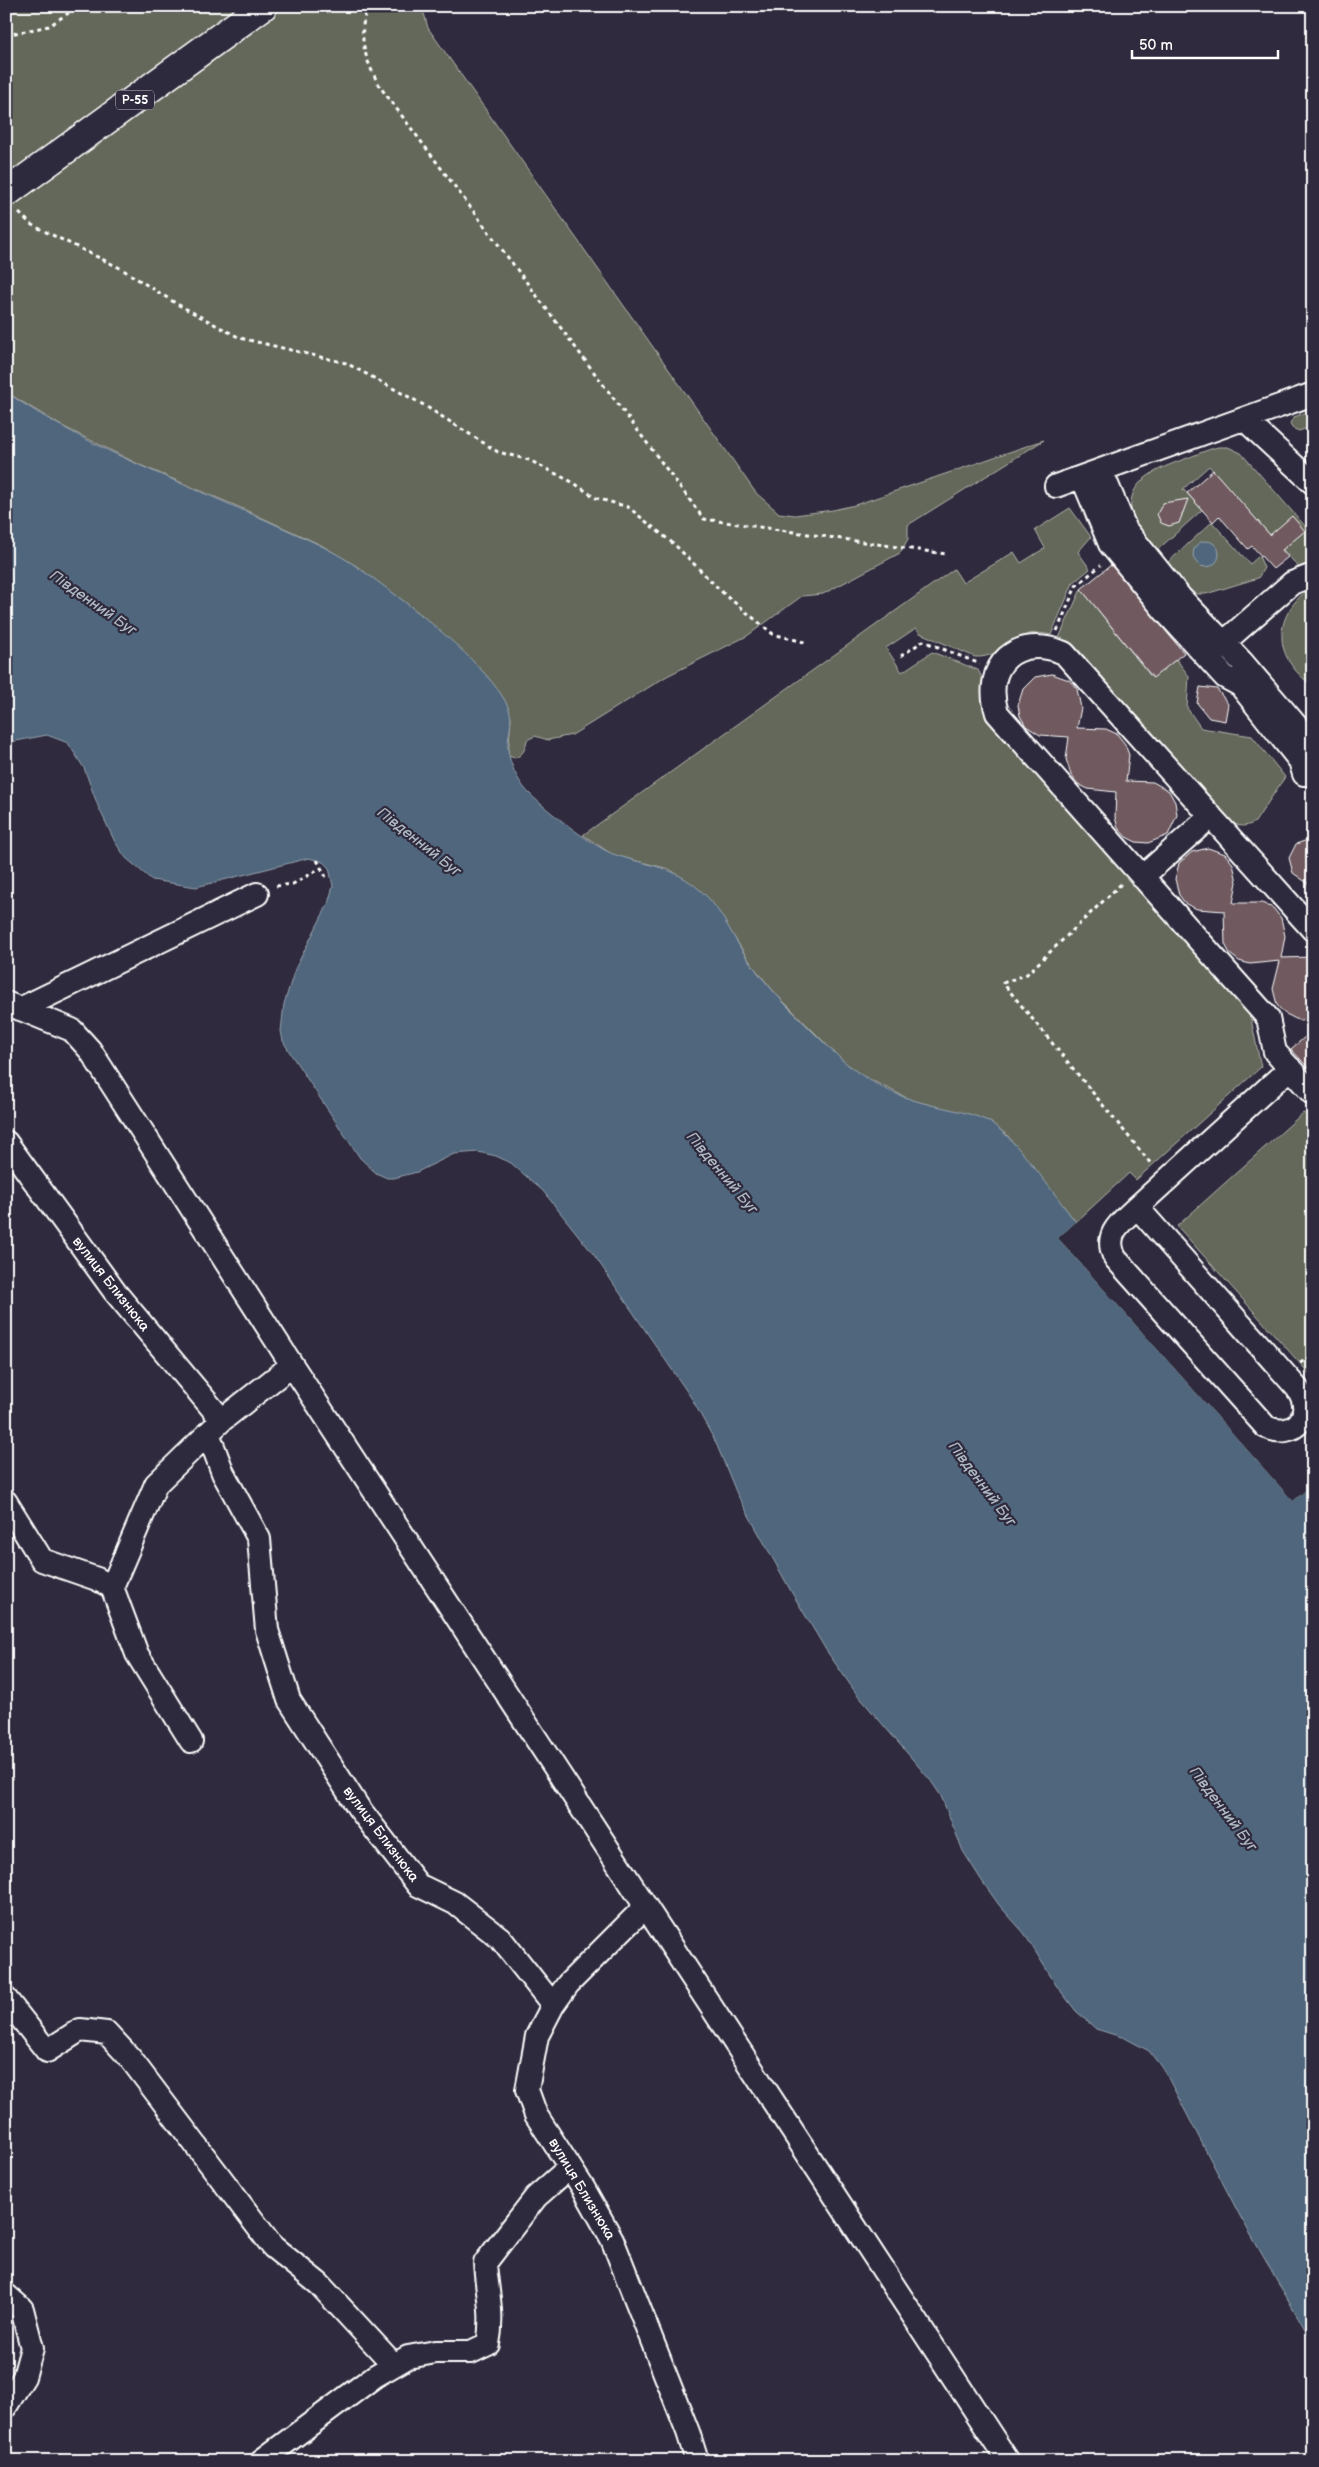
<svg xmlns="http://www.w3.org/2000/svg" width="1319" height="2467" font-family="'Balsamiq Sans',sans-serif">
  <rect width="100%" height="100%" fill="#2f2a3d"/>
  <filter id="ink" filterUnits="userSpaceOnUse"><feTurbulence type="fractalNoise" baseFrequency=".02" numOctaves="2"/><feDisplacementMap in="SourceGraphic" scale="10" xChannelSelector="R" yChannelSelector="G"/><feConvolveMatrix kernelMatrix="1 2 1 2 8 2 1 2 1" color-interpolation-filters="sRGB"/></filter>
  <g filter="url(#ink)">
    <path fill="#64685a" stroke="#b2b4ac" d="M6 6H422L428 28 756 493 779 513 795 515 833 510 855 505 1044 440 908 525V539L900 553 823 594 802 596 747 636 667 676 572 735 548 740 535 736 527 740C525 749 524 754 515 758L508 756 511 717 503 698 486 675 423 616 358 567 321 545 241 508 140 465 60 425 6 392Z
      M1313 410V426L1299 431 1292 428 1290 423 1294 417Z
      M1218 447H1228L1241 453 1313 535V565L1301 570 1209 466 1183 489 1202 510 1155 552C1149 543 1139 534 1135 524 1119 485 1152 471 1182 460 1194 456 1205 450 1218 447Z
      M1070 508 1091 537 1078 552 1090 569 1073 583 1051 635C1012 625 1005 659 975 657L920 633 916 628 886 648 902 672 932 652 978 670 984 682 1247 1000 1261 1067 1136 1180 1129 1173 1076 1222 1007 1135 990 1122 977 1117 911 1100 861 1075 842 1060 776 994 752 965 711 901 700 890 669 869 613 855 583 835 954 569 963 583 1014 552 1021 563 1045 548 1035 530Z
      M1212 522 1250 564 1259 556 1264 568 1258 578 1206 594H1197L1188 591 1165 565Z
      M1313 586V686C1271 657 1272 614 1313 586Z
      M1081 589 1152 678 1176 659 1189 676 1187 708 1201 728 1252 736 1285 777 1255 822C1245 828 1237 827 1229 820L1074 645 1059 638Z
      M1303 1113 1313 1117V1378L1177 1226Z"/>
    <path fill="#50667b" stroke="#96a3b0" d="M6 392C91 451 192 486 285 529 311 541 337 552 360 569 399 596 492 666 509 709 513 721 509 731 508 743 507 760 518 783 530 794 546 810 596 849 616 855 649 866 673 866 700 890 723 909 734 942 752 965 777 999 810 1029 840 1058 860 1076 886 1092 913 1100 937 1108 965 1110 988 1121 1014 1135 1055 1196 1076 1222L1058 1238 1293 1501 1311 1486 1313 1488V2343L1240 2216 1165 2072 1149 2051 1125 2038 1096 2029 1076 2011 1056 1985 1024 1933 999 1905 982 1881 963 1851 941 1796 931 1781 856 1693 826 1650 792 1593 737 1494 716 1443 692 1399 594 1255 543 1191 511 1163 496 1156 478 1152 454 1154 417 1172 394 1178H387L376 1173 360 1158 292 1056 283 1041 281 1031 284 1004 295 969 328 904 333 886 329 868 323 862 309 858 196 887 152 880 126 858 115 842 98 806 84 768 68 743 47 735 6 743Z
      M1193 554a13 13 0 1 1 26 0a13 13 0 1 1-26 0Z"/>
    <path fill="#2f2a3d" d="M1076 1222 1078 1223 1062 1238 1293 1498 1309 1484 1311 1486 1293 1501 1058 1238Z"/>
    <path fill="#705a60" stroke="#fff" d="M1213 470 1270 535 1292 516 1305 531 1282 550 1288 557 1273 569 1252 546 1248 549 1219 516 1213 522 1187 493Z
      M1188 499 1179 523 1169 526 1161 523 1157 514 1163 503Z
      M1111 565 1184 653 1153 678 1081 589Z
      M1052 674 1069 680 1077 689 1081 708 1077 728 1106 729 1117 734 1125 744 1129 755 1126 781 1153 782 1169 791 1175 802 1177 815 1168 835 1148 843 1136 842 1126 837 1118 828 1115 817 1116 792 1088 789 1078 784 1071 775 1066 759 1069 737 1040 735 1026 726 1020 716 1018 705 1023 689 1035 677Z
      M1200 687 1217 689 1228 704 1225 721 1209 718 1197 703Z
      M1313 838V887L1293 873 1289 858 1296 844Z
      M1208 848 1225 854 1233 864 1237 882 1233 903H1262L1273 908 1281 918 1285 936 1281 958 1313 957V1019L1300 1021 1284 1013 1277 1005 1273 989 1280 961 1250 964 1239 961 1230 954 1225 944 1224 911 1197 909 1186 904 1179 895 1175 879 1179 863 1192 852Z
      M1305 1037 1313 1046V1073L1291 1049Z"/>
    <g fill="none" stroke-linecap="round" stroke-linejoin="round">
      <defs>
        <path id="minor" d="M1244 419 1313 483
          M1101 470 1126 530 1180 597 1242 662 1313 745
          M1082 477 1110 544 1164 610 1225 677 1240 685 1300 761 1304 774
          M1056 486 1313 394
          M1213 652 1292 583 1313 575
          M1142 877 1211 816
          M1313 930 1064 653C1017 633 982 665 997 713L1268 1018 1275 1052 1313 1094
          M6 1003 72 1030 90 1050 292 1365 1008 2461
          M20 1009 257 894
          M6 1142 115 1292 222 1420
          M1137 1207 1297 1388C1316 1414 1295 1440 1266 1427L1115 1258C1103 1234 1121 1222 1137 1207L1290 1068
          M208 1433 223 1473 259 1539 267 1630 289 1700 358 1807 418 1885 455 1903 500 1938 553 2005
          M6 1502 42 1560 97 1579 112 1587 137 1654 191 1741
          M112 1587 156 1484 222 1420 292 1365
          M645 1907 568 1984 553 2005 537 2036 527 2090 536 2115 584 2189 612 2239 688 2432 697 2461
          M6 1999 47 2051 80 2030 107 2033 130 2058 273 2247 319 2284 394 2365
          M6 2295 22 2309 32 2348 24 2377 6 2406
          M261 2461 375 2376 408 2357 436 2352H471L488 2344C494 2315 487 2292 485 2263L536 2197 570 2167"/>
        <path id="major" d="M6 193 263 6"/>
      </defs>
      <use href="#minor" stroke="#fff" stroke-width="26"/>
      <use href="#major" stroke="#fff" stroke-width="31"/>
      <path stroke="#fff" stroke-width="3" stroke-dasharray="4 4" stroke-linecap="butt" d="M368 6C356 35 366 63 381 88L704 519 946 554
        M6 35 49 26 79 6
        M19 213 32 225 120 268 177 304 240 338 346 363 422 404 498 452 529 460 574 483 596 498 628 507 675 545 723 593 773 634 808 643
        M1057 631 1076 586 1101 565
        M901 656 923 641 980 664
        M317 860 326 877
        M1121 884 1027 974 1003 983 1152 1165
        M276 886 293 884 321 868
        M1300 1363 1313 1356"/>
      <use href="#minor" stroke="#2f2a3d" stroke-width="22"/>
      <use href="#major" stroke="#2f2a3d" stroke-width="28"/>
    </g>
  </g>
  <g text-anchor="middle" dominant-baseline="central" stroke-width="4.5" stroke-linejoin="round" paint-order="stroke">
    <rect fill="#2f2a3d" stroke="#c1bfc5" stroke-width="1" x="116" y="90.5" width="38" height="19" rx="4"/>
    <g font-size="12" font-weight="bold" fill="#fff">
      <text x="135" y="100">Р-55</text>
    </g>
    <g font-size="14" fill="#fff" stroke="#2f2a3d">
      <text transform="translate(111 1284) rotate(52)">вулиця Близнюка</text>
      <text transform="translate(381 1834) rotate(53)">вулиця Близнюка</text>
      <text transform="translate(582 2189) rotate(59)">вулиця Близнюка</text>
    </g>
    <g font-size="15" font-style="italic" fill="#b0bac4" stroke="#2f2a3d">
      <text transform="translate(93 603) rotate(35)">Південний Буг</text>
      <text transform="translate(419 842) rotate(38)">Південний Буг</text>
      <text transform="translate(722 1173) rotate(50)">Південний Буг</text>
      <text transform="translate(982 1484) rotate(53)">Південний Буг</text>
      <text transform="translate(1223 1809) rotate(53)">Південний Буг</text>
    </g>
  </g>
  <rect width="1319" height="2467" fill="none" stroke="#2f2a3d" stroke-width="25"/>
  <rect x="12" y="12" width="1294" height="2442" fill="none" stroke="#fff" stroke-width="2" filter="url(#ink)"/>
  <path d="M1132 50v8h146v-8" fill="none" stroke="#ffffff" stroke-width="2.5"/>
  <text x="1139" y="50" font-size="15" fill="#ffffff" stroke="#2f2a3d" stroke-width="4" paint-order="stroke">50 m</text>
</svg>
